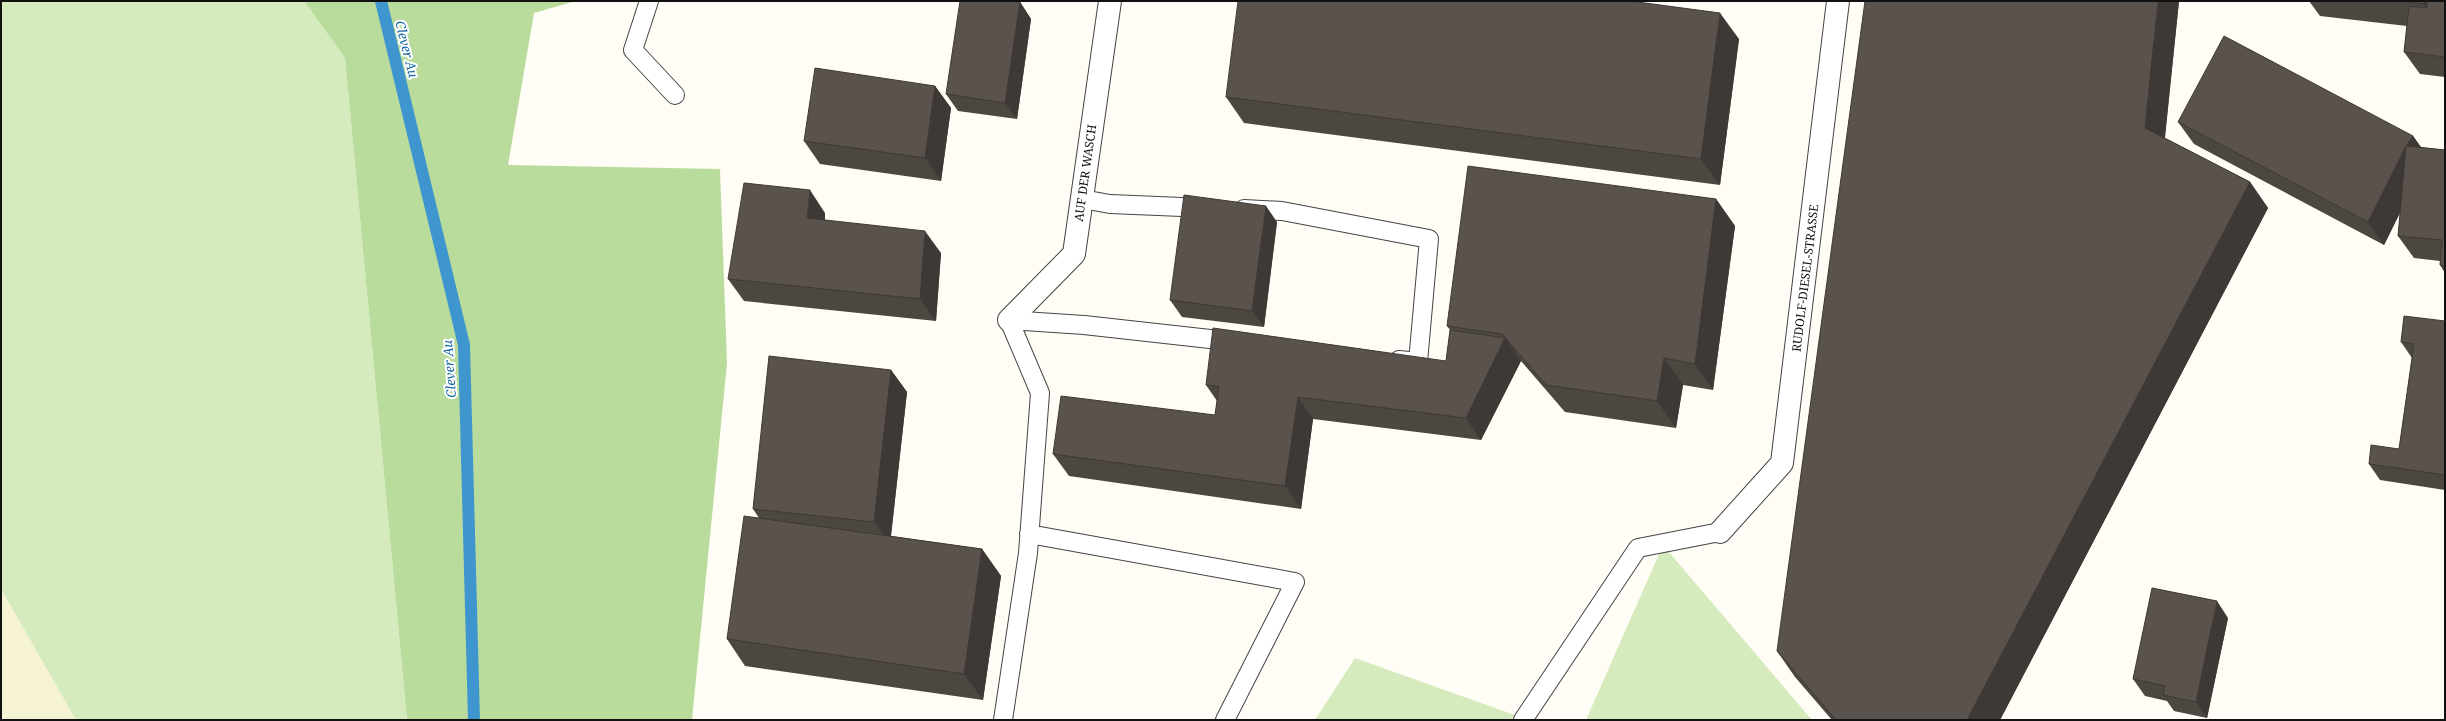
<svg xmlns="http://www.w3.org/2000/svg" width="2446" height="721" font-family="'Noto Serif',serif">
  <rect width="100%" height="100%" fill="#fffdf5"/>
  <path fill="#f6f3d4" d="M1 589 76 720H1Z"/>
  <path fill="#d5ebbd" d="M1 1H304L345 58 407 720H76L1 589Z
    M1663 545 1812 720H1586Z
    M1355 658 1529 720H1315Z"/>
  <path fill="#b9dc9c" d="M304 1H576L534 13 508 165 720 169 727 363 692 720H407L345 58Z"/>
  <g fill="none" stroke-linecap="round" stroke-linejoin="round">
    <path stroke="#3f96cf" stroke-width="12" d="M381 1 464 345 474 720"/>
    <defs>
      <path id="service" d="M649 1 633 50 675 95
        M1082 199 1110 204 1206 208
        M1244 209 1282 211 1429 239 1418 362 1399 360
        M1029 534 1295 582 1225 720
        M1003 720 1028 553 1040 393 1009 320 1084 325 1237 342
        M1523 720 1638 548 1720 532"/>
      <path id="minor" d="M1009 320 1074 254 1110 1
        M1720 532 1782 463 1838 1"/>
    </defs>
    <use href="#service" stroke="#444" stroke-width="20"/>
    <use href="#minor" stroke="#444" stroke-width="24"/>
    <use href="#service" stroke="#fff" stroke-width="18"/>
    <use href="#minor" stroke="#fff" stroke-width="22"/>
  </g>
  <path fill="#4d4742" d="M2179 1 2165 138 2250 182 2268 208 2000 720H1832L1795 677 1777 651Z
    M2309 1H2445V77L2420 74 2404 52 2407 26 2320 16Z
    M1020 2 1031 19 1017 119 958 111 946 94Z
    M1634 2 1739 39 1720 185 1244 123 1226 97Z
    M935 86 951 108 941 181 820 164 804 141Z
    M2178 122 2413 136 2421 147 2445 150V273L2440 265V261L2414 258 2398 236 2401 211 2384 245 2194 144Z
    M1716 199 1735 226 1713 390 1683 385 1676 428 1565 412 1521 361 1481 440 1313 419 1301 509 1069 476 1053 454 1215 415 1217 401 1206 385 1446 361 1450 330 1447 326Z
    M825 213V220L941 253 936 321 744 301 728 279Z
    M1277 222 1264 327 1182 317 1170 300Z
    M2445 321V490L2380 480 2369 464 2399 449 2412 358 2401 342Z
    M891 370 907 392 891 536 982 549 1001 576 983 700 745 666 727 639 759 518 753 509Z
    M2228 618 2207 718 2174 711 2167 701 2145 696 2133 679Z"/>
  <path fill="#3f3936" d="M2158 1H2179L2163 154 2145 128Z
    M2424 1H2445L2442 30 2424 4Z
    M1020 2 1031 19 1017 119 1005 103Z
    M1720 13 1739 39 1720 185 1701 159Z
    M935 86 951 108 941 181 925 158Z
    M2413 136 2429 159 2406 146Z
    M2406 146 2422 168 2384 245 2368 222Z
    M2250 182 2268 208 2000 720H1967Z
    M810 190 825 213 823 240 807 218Z
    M1716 199 1735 226 1713 390 1695 364Z
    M1266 206 1277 222 1264 327 1252 311Z
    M925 231 941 253 936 321 920 299Z
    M1505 338 1521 361 1481 440 1466 418Z
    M1664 358 1683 385 1676 428 1657 401Z
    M891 370 907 392 890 544 874 522Z
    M1298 397 1313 419 1301 509 1285 486Z
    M982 549 1001 576 983 700 964 674Z
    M2217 601 2228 618 2207 718 2196 702Z"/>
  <path fill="#5a524d" stroke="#3f3936" d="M960 1H1012L1020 2 1005 103 946 94Z
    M1238 1H1630L1720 13 1701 159 1226 97Z
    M1865 1H2158L2145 128 2250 182 1967 720H1836L1777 651Z
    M2401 1H2424V4Z
    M2427 1H2445V57L2404 52 2409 6 2427 8Z
    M2224 36 2413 136 2406 146 2445 150V266L2440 265 2442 240 2398 236 2406 146 2368 222 2178 122Z
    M815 68 935 86 925 158 804 141Z
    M1468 166 1716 199 1695 364 1664 358 1657 401 1546 385 1502 334 1447 326Z
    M744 183 810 190 807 218 925 231 920 299 728 279Z
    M1184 195 1266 206 1252 311 1170 300Z
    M2404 316 2445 321V475L2369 464 2371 445 2399 449 2414 344 2401 342Z
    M1213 328 1446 361 1450 330 1505 338 1466 418 1298 397 1285 486 1053 454 1061 396 1215 415 1219 386 1206 385Z
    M769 356 891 370 874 522 753 509Z
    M744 516 982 549 964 674 727 639Z
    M2152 588 2217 601 2196 702 2163 695 2165 686 2133 679Z"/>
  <g text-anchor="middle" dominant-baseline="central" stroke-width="4" stroke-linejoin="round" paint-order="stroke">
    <g font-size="12" fill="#111" stroke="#fff">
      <text transform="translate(1085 173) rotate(-82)">AUF DER WASCH</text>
      <text transform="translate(1805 278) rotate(-83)">RUDOLF-DIESEL-STRASSE</text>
    </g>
    <g font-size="13" font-style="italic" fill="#1768a6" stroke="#fff">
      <text transform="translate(407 49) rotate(76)">Clever Au</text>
      <text transform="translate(449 369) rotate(-94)">Clever Au</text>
    </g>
  </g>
  <rect width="2446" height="721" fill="none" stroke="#111111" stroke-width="4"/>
</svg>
